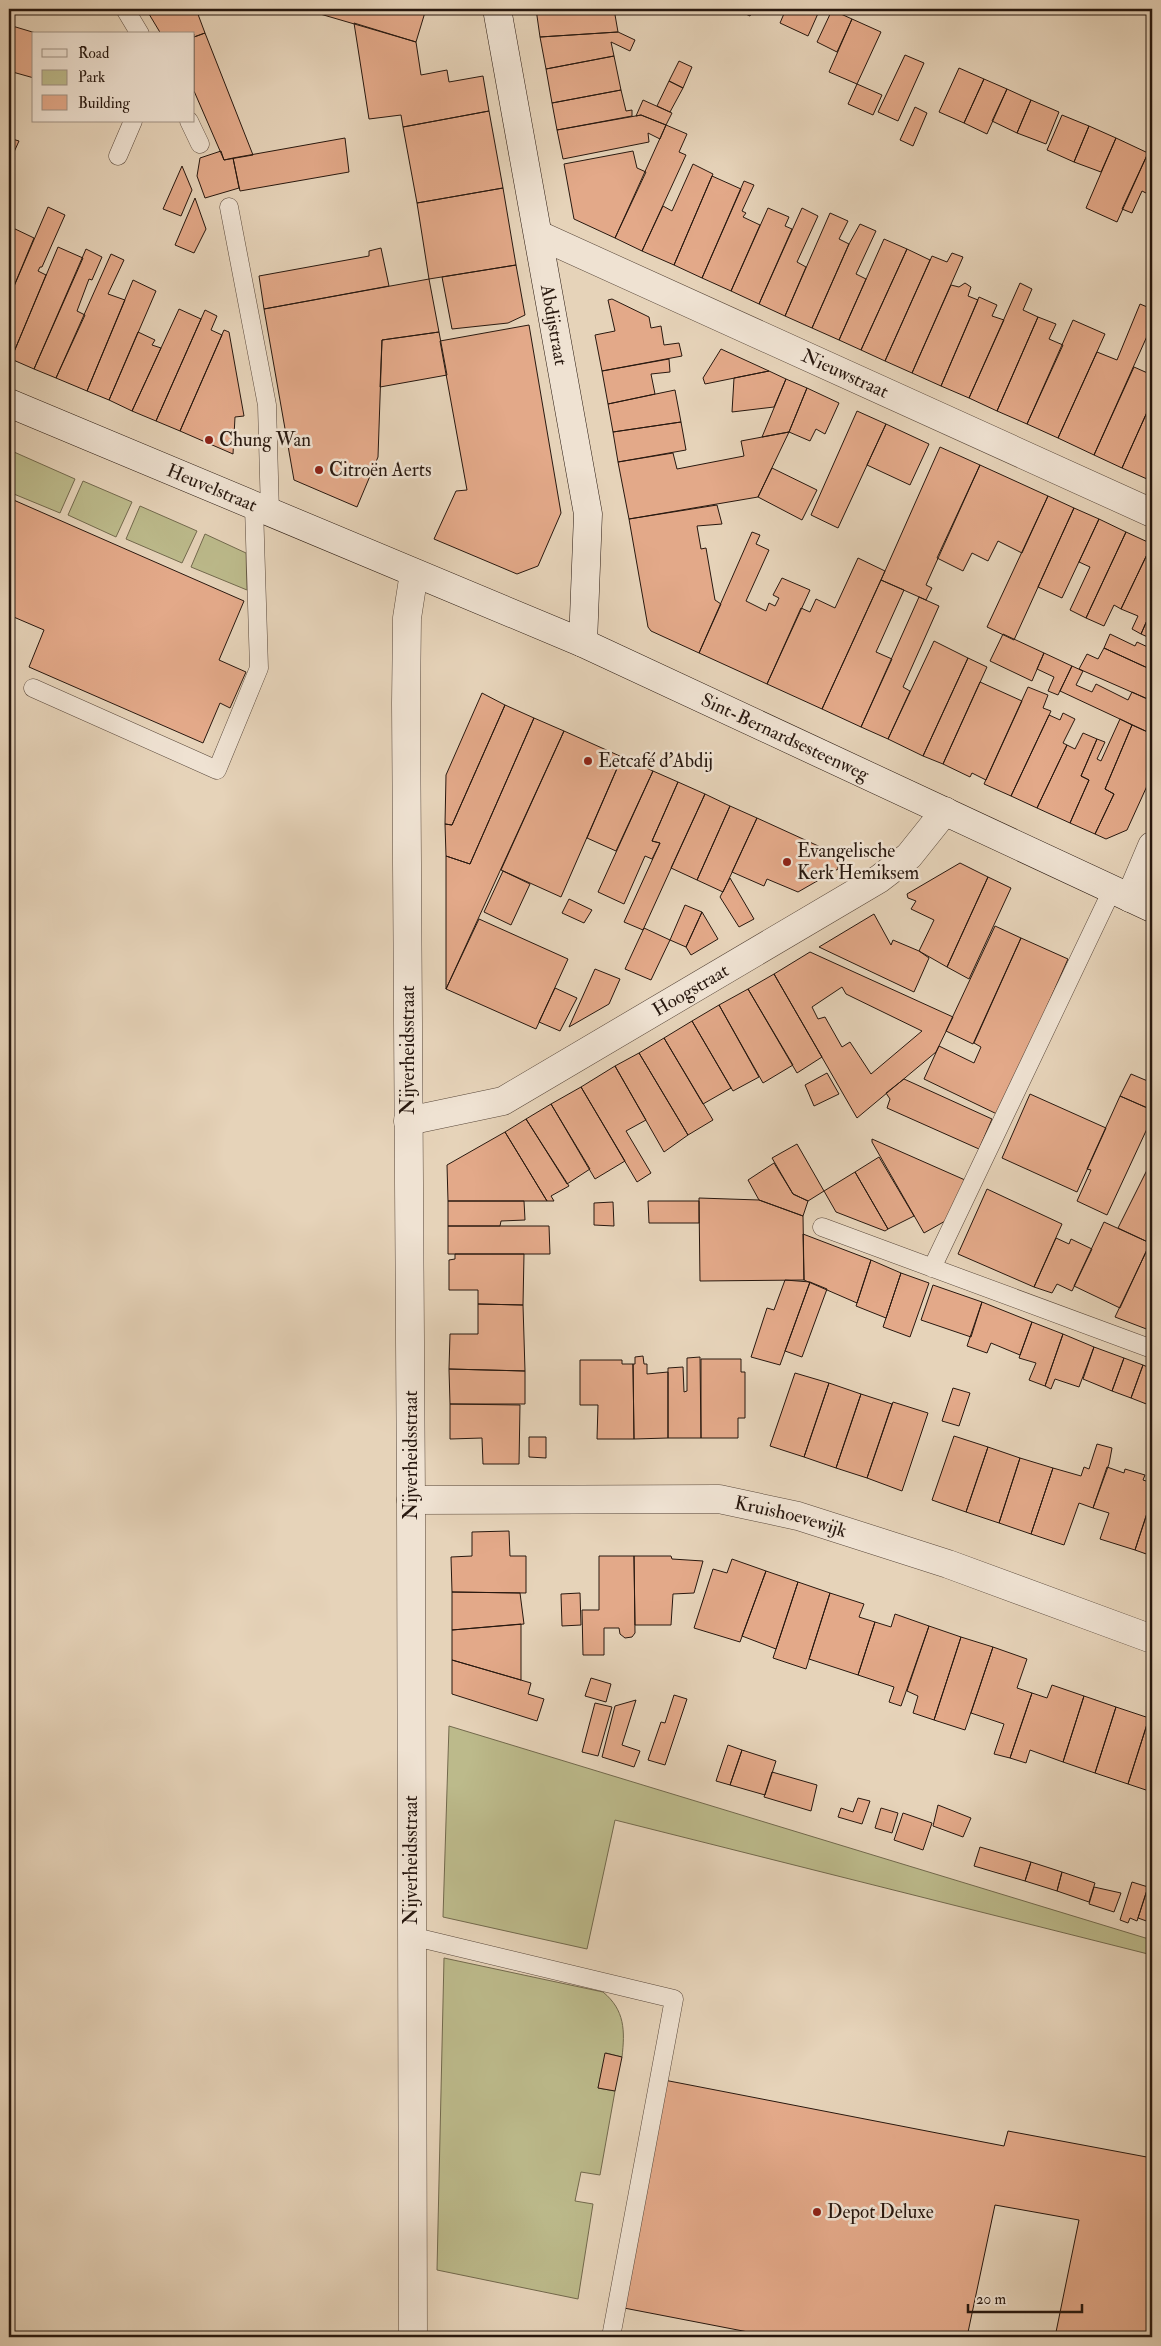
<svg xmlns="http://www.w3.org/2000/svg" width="1161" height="2346" font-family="'IM FELL Double Pica',serif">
  <rect width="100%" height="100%" fill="#e6d3b9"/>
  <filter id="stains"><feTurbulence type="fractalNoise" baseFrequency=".004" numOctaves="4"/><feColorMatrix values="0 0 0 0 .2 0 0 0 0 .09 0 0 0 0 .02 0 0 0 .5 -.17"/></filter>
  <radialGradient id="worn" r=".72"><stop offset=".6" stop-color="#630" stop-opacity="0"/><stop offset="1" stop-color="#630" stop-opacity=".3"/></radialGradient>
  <path fill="#bcba8b" stroke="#72694d" d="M14 452 75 479 60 513 9 492V464Z
    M83 481 132 502 116 537 68 515Z
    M140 506 197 531 182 563 126 539Z
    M205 534 246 553 247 590 191 567Z
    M449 1726 1152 1940V1955L615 1820 587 1949 443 1917Z
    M444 1958 603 1992C625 2010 625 2031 622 2057L606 2053 598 2088 615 2091 600 2175 581 2172 575 2201 593 2204 578 2299 437 2270Z"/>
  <path fill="#e3a989" stroke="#28180f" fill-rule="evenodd" d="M146 9H196L205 33 194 37V34H161Z
    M303 9H426L416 42Z
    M536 9H614L618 32 540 37Z
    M735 9H753L750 16Z
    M786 9H820L808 36 780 23Z
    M832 10 852 19 837 52 817 42Z
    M852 19 881 32 857 84 829 72Z
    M354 23 416 42 421 75 447 70 449 82 483 76 489 111 403 127 401 115 369 119Z
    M9 25 39 34H34V78L9 71Z
    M618 32 635 40 630 51 611 42 614 56 546 69 540 37Z
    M205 33 253 155 224 160 194 91V37Z
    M905 55 924 63 898 121 878 112Z
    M614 56 621 90 552 103 546 69Z
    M679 61 692 67 683 88 669 81Z
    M959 68 984 79 964 123 939 112Z
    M984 79 1007 89 987 134 964 123Z
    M669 81 683 88 670 112 657 106Z
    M857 84 882 95 873 115 848 104Z
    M1007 89 1031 100 1017 133 992 121Z
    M621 90 626 111 632 110V116L557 130 552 103Z
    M643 100 672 113 666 125 641 115 636 116Z
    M1031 100 1059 112 1046 144 1017 133Z
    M915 107 927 113 913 146 900 140Z
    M489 111 503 188 417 203 403 127Z
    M641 115 666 125 660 139 648 133 649 142 563 159 557 130Z
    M1062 115 1089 126 1074 162 1047 150Z
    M666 125 687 134 679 152 686 155 642 251 615 238Z
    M1089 126 1116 138 1101 172 1074 162Z
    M9 138 19 141 9 163Z
    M345 138 349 172 240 191 233 158Z
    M1116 138 1148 153 1117 222 1086 208Z
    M221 151 224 160 233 158 239 188 205 198 197 176 200 158Z
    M633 151 637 168 646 172 615 238 574 219 564 164Z
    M1148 153 1152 155V196L1142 191 1132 213 1122 209Z
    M693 164 713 174 674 265 642 251 663 206 672 211Z
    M182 166 192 190 181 216 163 209Z
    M712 176 741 189 702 278 674 265Z
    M744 181 754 185 742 211 746 213 743 217 760 225 731 291 702 278Z
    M503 188 516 265 429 279 417 203Z
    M195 198 206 229 194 253 175 245Z
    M48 207 65 215 42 267H40L38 271 46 275 11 359 9 358V298Z
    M768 208 789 217 785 226 792 229 759 304 731 291Z
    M802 208 818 216 797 262 806 267 785 316 759 304Z
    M830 213 848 221 839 239 849 244 812 328 785 316Z
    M860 224 876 231 856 274 866 279 839 340 812 328 849 244Z
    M11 227 34 238 9 298V233Z
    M884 239 907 249 861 350 839 340Z
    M58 247 83 258 34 369 11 359Z
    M381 248 389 286 264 309 259 276 369 256V251Z
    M86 249 102 257 92 280 89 279 77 311 85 315 56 378 34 369Z
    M907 249 930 260 885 361 861 350Z
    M952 253 963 257 912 373 885 361 932 256 947 262Z
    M111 254 124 260 108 294 125 300 87 391 56 378Z
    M516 265 525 315 508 323 452 329 442 277Z
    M429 279 439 332 382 340 378 457 357 507 294 480 264 309Z
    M133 280 156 291 109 400 87 391Z
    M965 283 971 287 968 296 978 300 941 386 912 373 951 285 959 287Z
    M1020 283 1032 289 1023 310 1038 317 997 411 969 398Z
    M979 297 997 305 992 316 1004 320 969 398 941 386Z
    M612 299 649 317 651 328 661 326 664 345 679 343 682 356 602 371 595 335 615 331 608 300Z
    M1140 304 1152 309V325L1094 455 1058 438 1097 352 1117 360Z
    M179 309 201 319 156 421 132 411Z
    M205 310 217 316 211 330 222 335 180 431 156 421Z
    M1038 317 1056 324 1049 339 1063 345 1027 424 997 411Z
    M1073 320 1105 334 1058 438 1027 424Z
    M529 325 561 513 538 566 517 574 434 539 456 491 467 490 440 341Z
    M224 330 229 332 244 416 235 417 233 454 180 431Z
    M138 332 155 340 152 345 161 348 132 411 109 400Z
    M439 332 447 375 380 387 382 340Z
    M721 349 769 371 705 384 703 378Z
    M669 359 670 372 651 374 655 394 608 404 602 371Z
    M1134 367 1152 375V401L1122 468 1094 455Z
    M769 371 786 379 774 407 732 412 734 378Z
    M786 379 807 388 789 432 762 437Z
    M807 388 839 403 825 434 816 429 810 441 789 432Z
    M675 390 681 422 613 432 608 404Z
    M1152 401V466L1147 479 1122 468Z
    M857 411 886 424 838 528 811 515Z
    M681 422 686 450 618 462 613 432Z
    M886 424 929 444 910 485 867 465Z
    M789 432 758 497 629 519 618 462 673 453 677 469 744 456 741 441Z
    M940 447 980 465 926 585 932 588 926 600 881 580Z
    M980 465 1048 496 1022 553 998 541 988 561 972 553 963 571 937 558Z
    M1152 466V481L1147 479Z
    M772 468 817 490 802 520 758 497Z
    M1048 496 1074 508 1014 640 987 627Z
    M9 498 244 601 219 660 246 672 230 708 220 703 203 743 29 667 44 630 9 615Z
    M717 505 722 524 697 526 701 549 706 548 715 600 721 604 699 653 651 631 648 627 629 519Z
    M1074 508 1099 519 1062 598 1038 587Z
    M1099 519 1126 532 1086 618 1070 610 1090 567 1079 562Z
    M752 532 760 535 756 544 769 550 746 601 766 611 769 603 775 606 779 598 773 595 782 578 810 590 767 684 699 653Z
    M1126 532 1152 544 1121 609 1114 605 1104 626 1086 618Z
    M1152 544V609L1141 634 1132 629 1138 616 1121 609Z
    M858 558 885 571 822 709 767 684 801 608 810 612 816 599 835 608Z
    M881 580 904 590 876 652 892 659 861 727 822 709Z
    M919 597 939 606 903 687 910 691 888 739 861 727Z
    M1152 609V639L1141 634Z
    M1003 634 1044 653 1032 681 990 661Z
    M1110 634 1135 646 1137 642 1152 649V670L1104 648Z
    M934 641 968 658 923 756 888 739Z
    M1104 648 1152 670V701L1079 669 1087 654 1098 659Z
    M1044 653 1072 666 1058 695 1048 691 1054 677 1037 669Z
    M968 658 987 667 943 764 923 756Z
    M1072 666 1083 671 1076 685 1092 692 1096 684 1128 700 1132 692 1152 701V734L1060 691Z
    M980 682 1022 701 986 780 972 773 970 777 943 764Z
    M1028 687 1048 695 1043 708 1051 711 1011 796 984 784Z
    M482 693 505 705 452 825 445 824 446 775Z
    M505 705 534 718 470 864 446 856 445 824 452 825Z
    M1063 713 1075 719 1063 743 1067 745 1037 808 1011 796 1049 715 1060 720Z
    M534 718 564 731 446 989V856L470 864Z
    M1120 719 1132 725 1105 789 1114 794 1095 834 1070 823 1089 780 1081 776 1097 739 1105 742 1097 759 1101 761Z
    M1132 725 1152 734V775L1127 830 1106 839 1095 834 1114 794 1105 789Z
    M564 731 622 757 561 897 501 870Z
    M1083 733 1097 739 1081 776 1089 780 1070 823 1037 808 1067 745 1075 749Z
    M622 757 653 771 616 851 587 838Z
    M653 771 678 782 652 841 660 843 652 859 645 856 624 904 598 892Z
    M678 782 705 794 643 930 624 922 660 843 652 841Z
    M705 794 730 806 697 880 671 868Z
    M730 806 757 818 723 892 697 880Z
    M757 818 838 855V869L798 892 767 879 764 886 732 872Z
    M960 863 988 877 947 967 919 951 934 920 911 909 916 901 908 898 907 894Z
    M503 871 530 884 511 925 484 912Z
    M988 877 1011 888 969 979 947 967Z
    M730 878 754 919 739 927 720 897Z
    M569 899 592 910 584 923 562 913Z
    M685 905 702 912 686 947 670 940Z
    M702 912 718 939 691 955 686 947Z
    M874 914 891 945 893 940 919 951 929 958 914 992 819 947Z
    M479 919 568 959 536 1029 446 989Z
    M995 926 1021 938 973 1044 946 1031Z
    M644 928 670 940 651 980 625 969Z
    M1021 938 1068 959 999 1115 924 1079 939 1046 974 1063 981 1047 974 1043Z
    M810 952 953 1017 936 1052 857 1118 774 974ZM842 987 846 994 922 1031 871 1074 850 1042 842 1047 825 1017 818 1019 812 1007Z
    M595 969 620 979 609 1004 569 1027Z
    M774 974 822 1057 797 1073 748 989Z
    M555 988 577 998 560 1031 539 1022Z
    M748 989 793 1065 763 1083 719 1005Z
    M719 1005 759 1077 733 1091 692 1021Z
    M692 1021 731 1088 703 1104 664 1038Z
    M664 1038 713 1120 688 1135 639 1053Z
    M639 1053 688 1135 664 1152 615 1066Z
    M615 1066 646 1120 626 1131 651 1173 637 1182 581 1087Z
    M827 1073 839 1094 814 1106 805 1085Z
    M1131 1074 1150 1082 1152 1077V1110L1120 1096Z
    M904 1079 992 1119 979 1149 887 1108 890 1099 886 1093Z
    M581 1087 625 1161 595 1179 551 1104Z
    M1030 1094 1106 1128 1077 1192 1002 1158Z
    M1120 1096 1152 1110V1118L1107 1215 1077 1201 1091 1170 1087 1169Z
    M551 1104 590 1169 567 1184 526 1119Z
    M526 1119 569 1186 551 1196 554 1201H547L505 1132Z
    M505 1132 547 1201H448L447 1165Z
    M872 1139 965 1180 947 1220 924 1233 872 1142Z
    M797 1144 824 1191 808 1201 793 1194 772 1158Z
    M879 1157 914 1216 888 1229 855 1172Z
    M774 1163 793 1194 808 1201 803 1216 759 1200 748 1180Z
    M1148 1168 1152 1170V1239L1150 1243 1118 1228Z
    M855 1172 888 1229 885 1231 836 1212 824 1191Z
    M987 1189 1062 1224 1034 1287 958 1254Z
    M699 1198 759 1200 803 1216 804 1280 700 1281Z
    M448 1201H524L525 1220 501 1221 500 1226H448Z
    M648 1201H699V1223H649Z
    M613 1202 614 1226 594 1225V1203Z
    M1104 1222 1150 1243 1120 1308 1074 1286Z
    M448 1226H549L550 1254H448Z
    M803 1234 871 1260 857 1303 804 1280Z
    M1056 1238 1069 1244 1071 1239 1092 1249 1072 1291 1057 1284 1052 1293 1034 1287Z
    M1147 1250 1152 1252V1324L1149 1330 1115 1317Z
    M455 1254H524L523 1305 478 1304V1290H449V1260L455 1259Z
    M871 1260 901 1273 886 1318 856 1306Z
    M901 1273 929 1283 910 1337 883 1327Z
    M785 1280 810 1282 780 1365 751 1357 767 1308 774 1310Z
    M810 1282 827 1289 802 1357 785 1351Z
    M933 1285 982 1302 971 1337 921 1320Z
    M982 1302 1032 1322 1020 1355 991 1343 987 1353 967 1346Z
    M478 1304 523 1305 525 1371 449 1369 450 1334H478Z
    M1032 1322 1063 1334 1045 1386 1029 1380 1036 1363 1019 1358Z
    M1063 1334 1094 1347 1079 1387 1055 1379 1051 1389 1045 1386Z
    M1094 1347 1124 1358 1112 1391 1083 1379Z
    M643 1356 644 1364H647V1374L668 1372V1438L634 1439 633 1364H635V1357Z
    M700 1357 701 1438H668V1368L683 1367 684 1392 687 1391V1358Z
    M1124 1358 1143 1365 1131 1398 1112 1391Z
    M701 1359H741V1372H745V1418H738V1438H701Z
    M580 1360H622V1364H633L634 1439H597L598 1405H580Z
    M1143 1365 1152 1369V1397L1149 1405 1131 1398Z
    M449 1369 525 1371V1404H450Z
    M795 1373 829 1383 804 1457 770 1446Z
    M829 1383 861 1394 836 1468 804 1457Z
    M953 1388 970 1393 959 1426 942 1421Z
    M861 1394 892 1404 867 1478 836 1468Z
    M893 1402 928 1413 902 1491 867 1478Z
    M450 1404 520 1405 519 1464H483L482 1438 450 1439Z
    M954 1436 988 1447 966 1512 932 1500Z
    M529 1437H546V1458L529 1457Z
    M1097 1444 1112 1448 1109 1464 1093 1508 1079 1503 1064 1545 1031 1534 1053 1468 1081 1476 1084 1467 1089 1469Z
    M988 1447 1020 1458 999 1523 966 1512Z
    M1020 1458 1053 1468 1031 1534 999 1523Z
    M1107 1467 1124 1473 1125 1469 1145 1475 1143 1480 1152 1483V1498L1135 1550 1100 1539 1109 1513 1093 1508Z
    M1152 1498V1556L1135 1550Z
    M509 1531 510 1556H526V1593L452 1592 451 1557 472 1556V1532Z
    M599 1556H634L635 1633 632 1637 625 1638 620 1634 619 1628H604V1655H583L582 1610H599Z
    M634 1556H671L672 1559 703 1561 694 1593 673 1594 671 1625H635Z
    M732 1559 766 1571 740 1642 694 1628 713 1569 727 1573Z
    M766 1571 798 1582 776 1649 742 1636Z
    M798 1582 830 1593 806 1669 773 1658Z
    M452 1592 520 1593 524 1624 452 1630Z
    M580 1593 581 1625 562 1626 561 1594Z
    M830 1593 864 1604 859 1617 875 1622 858 1675 809 1659Z
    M895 1614 929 1626 901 1706 889 1702 894 1687 858 1675 875 1622 891 1627Z
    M521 1624V1680L452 1660V1630Z
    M929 1626 961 1637 934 1720 913 1713 918 1696 907 1691Z
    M961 1637 993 1647 965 1730 934 1720Z
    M993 1647 1027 1659 1017 1688 1032 1693 1010 1758 994 1754 1004 1724 971 1713Z
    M452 1660 531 1683 528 1694 544 1699 537 1721 452 1694Z
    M591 1678 611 1684 606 1702 585 1696Z
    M1052 1685 1084 1696 1063 1762 1030 1750 1026 1763 1010 1758 1032 1693 1047 1698Z
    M674 1695 687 1699 665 1765 648 1760 661 1722 665 1723Z
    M1084 1696 1116 1707 1095 1773 1063 1762Z
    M636 1700 622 1745 640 1751 634 1767 602 1757 615 1706Z
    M595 1703 612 1707 598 1756 582 1752Z
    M1116 1707 1149 1718 1128 1784 1095 1773Z
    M1149 1718 1152 1719V1792L1128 1784Z
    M728 1745 742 1750 730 1785 716 1781Z
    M742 1750 776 1761 765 1795 730 1785Z
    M772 1772 817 1785 811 1811 764 1797Z
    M858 1798 870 1801 862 1824 838 1817 841 1808 853 1812Z
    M938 1805 971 1818 963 1837 933 1826Z
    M881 1808 898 1813 892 1833 875 1828Z
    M903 1813 932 1823 923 1850 894 1840Z
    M980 1847 1031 1862 1025 1881 974 1866Z
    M1031 1862 1062 1872 1057 1891 1025 1881Z
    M1062 1872 1095 1883 1089 1902 1057 1891Z
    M1132 1882 1148 1887 1137 1921 1130 1918 1128 1923 1120 1920Z
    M1094 1887 1121 1893 1114 1912 1089 1904Z
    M1148 1887 1152 1889V1923L1138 1918Z
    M605 2053 622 2057 615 2091 598 2088Z
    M664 2080 1004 2146 1008 2131 1152 2158V2337H1055L1079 2220 995 2205 967 2337H774L624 2308Z"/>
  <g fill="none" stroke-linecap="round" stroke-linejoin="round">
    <defs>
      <path id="lane" d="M125 9 140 34
        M189 121 200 144
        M118 156 133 121
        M229 207 267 405 270 513
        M33 688 217 770 259 668 254 507
        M822 1227 1152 1349
        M932 1268 1112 890
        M411 1936 674 1999 611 2337"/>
      <g id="street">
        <path id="s1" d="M539 235 1152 513"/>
        <path d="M1130 898 1152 846"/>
        <path id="s2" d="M408 1121 503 1101 879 879 909 856 945 811"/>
        <path id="s3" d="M411 1500 719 1499 798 1516 948 1564 1152 1639"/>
        <path d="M413 2337 411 1500 406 703 407 618 414 573"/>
      </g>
      <g id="secondary">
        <path id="s4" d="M497 9 588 514 583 643"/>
        <path id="s5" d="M9 403 583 643 1152 908"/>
      </g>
    </defs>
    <use href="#lane" stroke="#58473a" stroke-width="19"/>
    <use href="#street" stroke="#58473a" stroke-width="29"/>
    <use href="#secondary" stroke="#28180f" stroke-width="29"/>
    <use href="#lane" stroke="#efe2d2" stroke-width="18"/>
    <use href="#street" stroke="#efe2d2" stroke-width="28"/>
    <use href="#secondary" stroke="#efe2d2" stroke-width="28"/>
  </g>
  <g fill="#8f2418" stroke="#efe2d2" stroke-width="2">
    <circle cx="209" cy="440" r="5"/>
    <circle cx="319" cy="470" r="5"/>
    <circle cx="588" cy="761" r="5"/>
    <circle cx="787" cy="862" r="5"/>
    <circle cx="817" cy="2212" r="5"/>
  </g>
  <g text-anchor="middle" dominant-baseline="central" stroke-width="5" stroke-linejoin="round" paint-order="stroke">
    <g font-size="19" fill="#28180f" stroke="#efe2d2">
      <text stroke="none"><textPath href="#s4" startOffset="321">Abdijstraat</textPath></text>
      <text stroke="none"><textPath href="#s1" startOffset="336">Nieuwstraat</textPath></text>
      <text stroke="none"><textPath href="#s5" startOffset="220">Heuvelstraat</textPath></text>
      <text stroke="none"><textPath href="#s5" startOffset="845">Sint-Bernardsesteenweg</textPath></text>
      <text stroke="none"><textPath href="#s2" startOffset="315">Hoogstraat</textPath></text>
      <text transform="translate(408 1050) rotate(-90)">Nijverheidsstraat</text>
      <text transform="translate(411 1455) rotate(-90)">Nijverheidsstraat</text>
      <text stroke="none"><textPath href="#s3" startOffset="382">Kruishoevewijk</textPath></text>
      <text transform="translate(411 1860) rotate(-90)">Nijverheidsstraat</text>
    </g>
    <g font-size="19" fill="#28180f" stroke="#efe2d2" text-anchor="start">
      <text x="219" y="440">Chung Wan</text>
      <text x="329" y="470">Citroën Aerts</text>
      <text x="598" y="761">Eetcafé d'Abdij</text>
      <text x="797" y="851">Evangelische<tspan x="797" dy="22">Kerk Hemiksem</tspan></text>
      <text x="827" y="2212">Depot Deluxe</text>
    </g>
  </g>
  <rect width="1161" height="2346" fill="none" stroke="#e6d3b9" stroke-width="30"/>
  <rect x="10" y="10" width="1141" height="2326" fill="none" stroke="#28180f" stroke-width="2.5"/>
  <rect x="15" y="15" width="1131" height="2316" fill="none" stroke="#28180f"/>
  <rect x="32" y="32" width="162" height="90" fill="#efe2d2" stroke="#9f9184"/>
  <rect x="42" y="49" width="25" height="8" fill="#efe2d2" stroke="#9f9184"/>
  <text x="78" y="58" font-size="15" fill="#28180f">Road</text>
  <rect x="42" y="70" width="25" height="15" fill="#bcba8b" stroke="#9f9184"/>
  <text x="78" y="82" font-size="15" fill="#28180f">Park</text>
  <rect x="42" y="95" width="25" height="15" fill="#e3a989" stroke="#9f9184"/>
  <text x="78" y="108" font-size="15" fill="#28180f">Building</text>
  <path d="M968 2304v8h114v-8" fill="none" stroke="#28180f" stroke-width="2.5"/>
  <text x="976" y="2304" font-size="15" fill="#28180f" stroke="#efe2d2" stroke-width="4" paint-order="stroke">20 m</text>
  <rect width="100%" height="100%" filter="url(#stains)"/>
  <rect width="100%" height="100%" fill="url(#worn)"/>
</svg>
